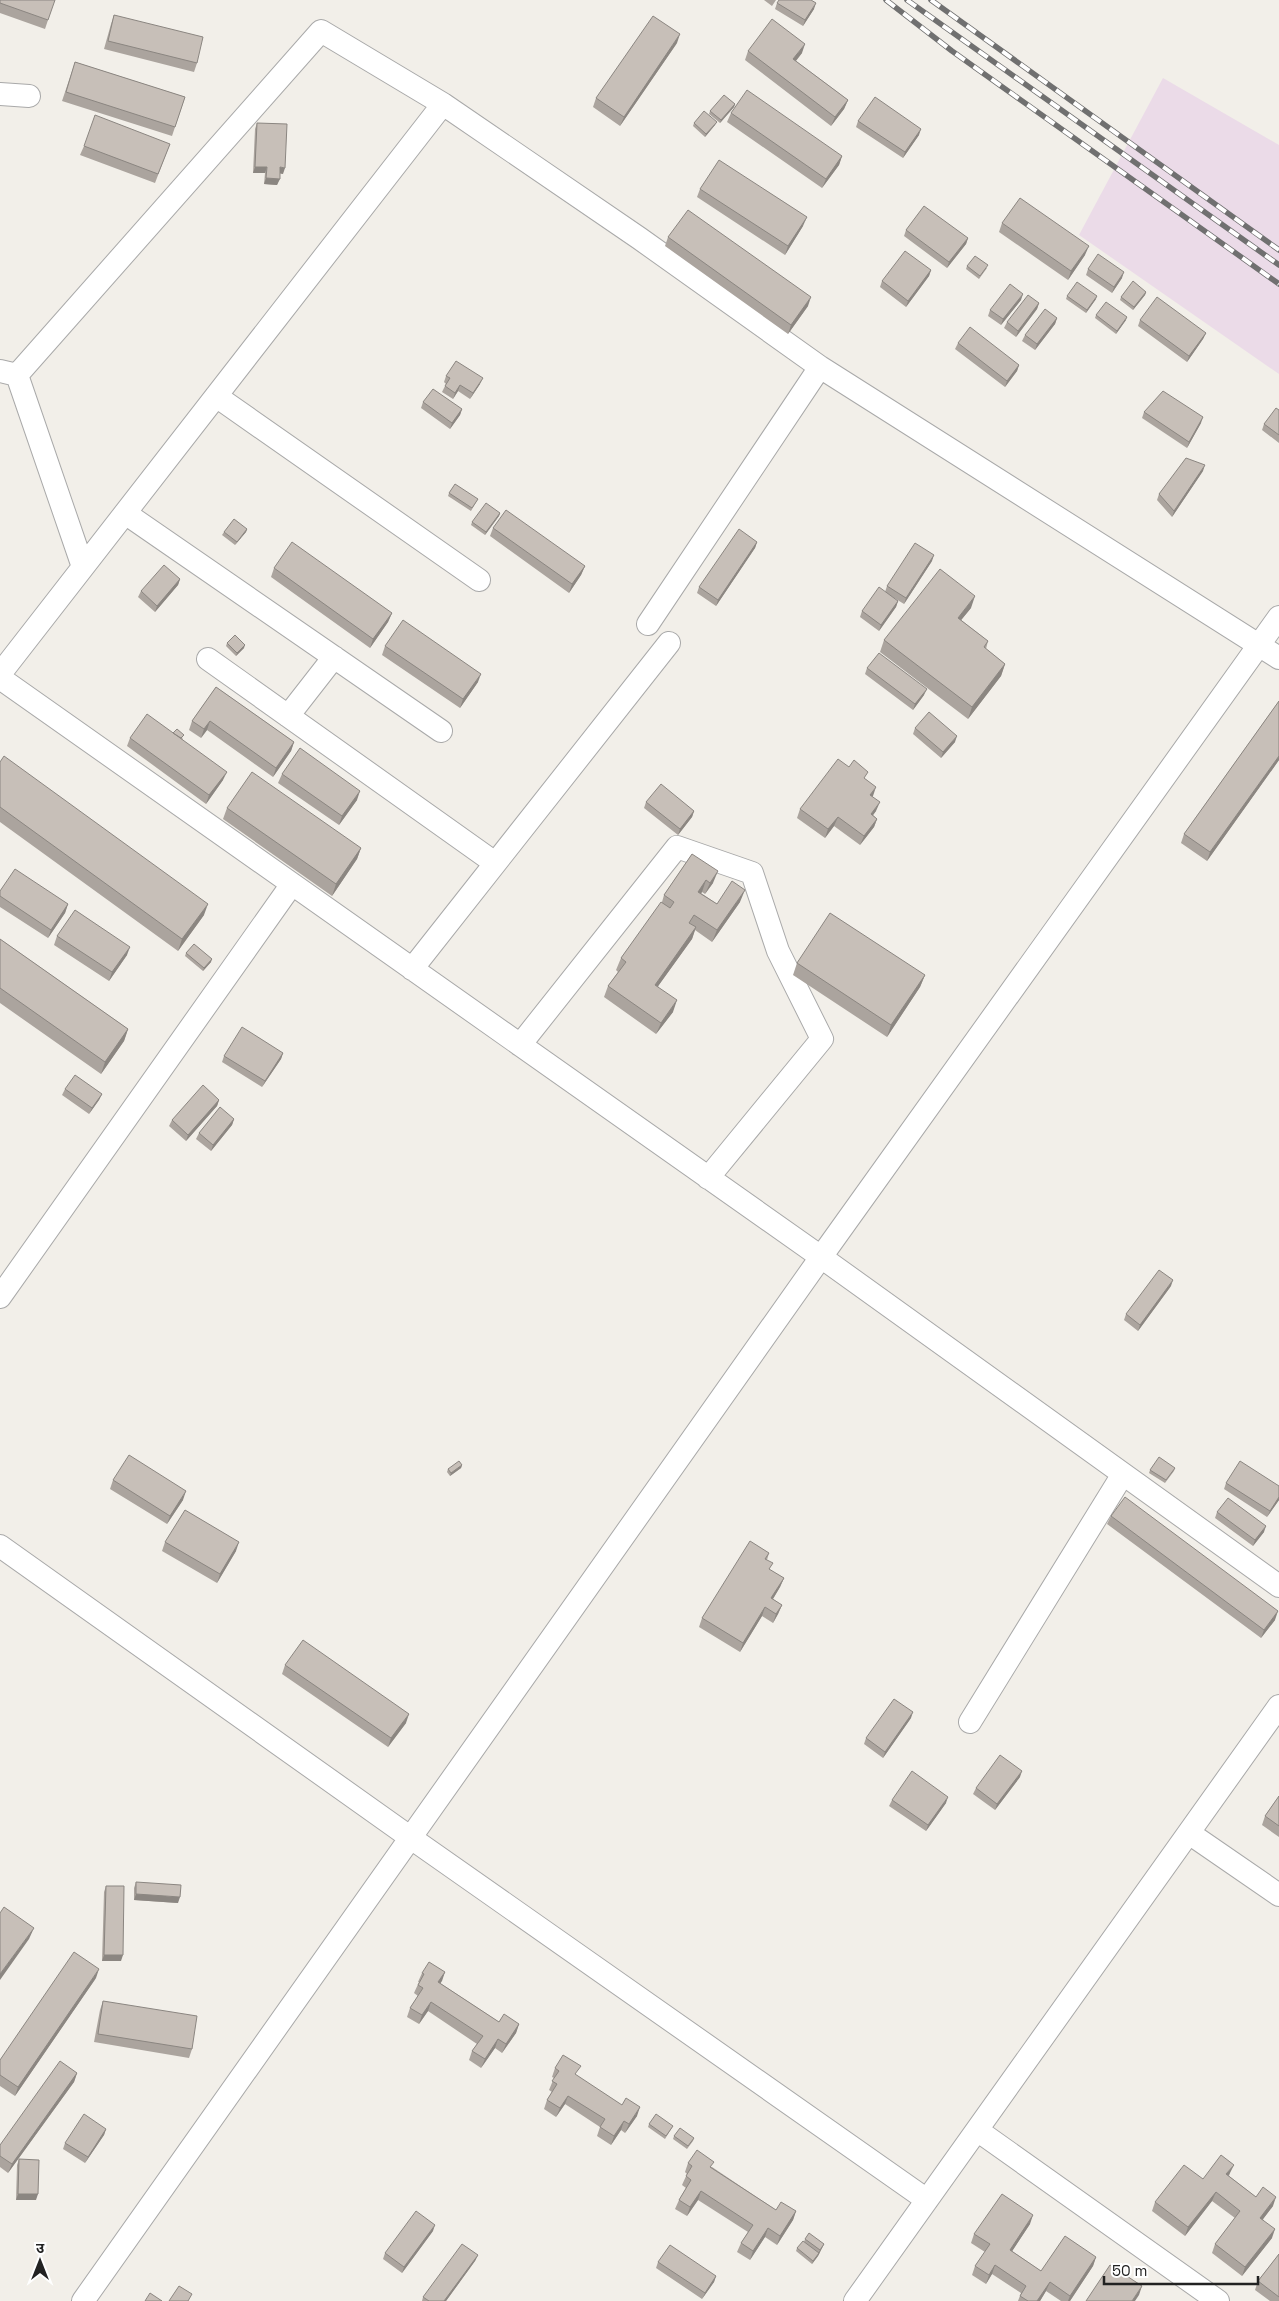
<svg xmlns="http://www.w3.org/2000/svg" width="1279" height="2301" font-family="'Space Grotesk','Noto Sans Devanagari',sans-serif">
  <rect width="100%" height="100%" fill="#f2efe9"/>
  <path fill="#ebdbe8" d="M1163 78 1279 145V374L1079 235Z"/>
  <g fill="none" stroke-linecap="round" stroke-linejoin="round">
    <defs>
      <path id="minor" d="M0 94 29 96
        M0 371 17 375 83 567
        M17 375 321 31 443 104 639 238 820 367 1279 658
        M216 396 479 580
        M125 513 441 731
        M648 624 820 367
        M208 659 495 863
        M0 674 443 104
        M0 678 821 1257 1279 1586
        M288 716 334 657
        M412 969 669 643
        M520 1045 677 847 752 873 778 951 822 1039 708 1178
        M0 1297 292 884
        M0 1546 411 1838 927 2200
        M970 1722 1123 1474
        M1189 1833 1279 1895
        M977 2130 1218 2301
        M83 2301 821 1257 1279 617
        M855 2301 1279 1706"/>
    </defs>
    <use href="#minor" stroke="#a9a9a9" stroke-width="24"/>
    <use href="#minor" stroke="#fff" stroke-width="22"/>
    <defs>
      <path id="rail" d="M886 0 952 51 1279 284
        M907 0 1279 265
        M931 0 1279 250"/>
    </defs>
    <use href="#rail" stroke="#707070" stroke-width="5.5"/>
    <use href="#rail" stroke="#fff" stroke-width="4" stroke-dasharray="11" stroke-linecap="butt"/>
  </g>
  <path fill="#aba49e" d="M0 0 48 20 45 29 0 13Z
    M764 0H776L772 6Z
    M777 3 814 9 803 26 775 9Z
    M114 15 197 63 194 72 104 49 111 24Z
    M677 43 620 126 593 107 596 98Z
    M748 51 802 53 796 61 848 100 844 109 831 126 745 60Z
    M75 62 185 97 172 136 62 101Z
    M735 104 734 107 720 123 709 114 710 111Z
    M731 113 842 156 839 165 822 188 727 122Z
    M858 121 919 135 903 158 856 127Z
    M257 123 283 174 280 173 277 185 264 184 265 173H253L255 129Z
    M694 123 715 125 705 137 693 126Z
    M170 144 155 183 80 155 84 146Z
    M700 189 803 226 785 255 697 197Z
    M1002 223 1085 255 1068 280 999 232Z
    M906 230 968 238 966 244 947 268 904 236Z
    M668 237 808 306 788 334 665 246Z
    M967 266 987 268 979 279 966 269Z
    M1088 269 1122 278 1112 293 1086 275Z
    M931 270 929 276 906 307 880 287 882 281Z
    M1146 292 1145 295 1133 310 1120 300 1121 297Z
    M1067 296 1096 299 1086 313 1066 299Z
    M1021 300 1001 325 988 316 990 310Z
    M1039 303 1037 309 1016 337 1004 328 1007 322Z
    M1096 315 1126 320 1116 334 1095 318Z
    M1057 318 1055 324 1035 350 1022 341 1025 335Z
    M1140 320 1206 333 1203 339 1187 362 1138 326Z
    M958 343 1019 365 1017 371 1005 387 955 349Z
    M446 376 480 384 470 399 458 391 453 399 442 392 446 384 444 382Z
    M423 402 462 409 460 415 450 429 421 408Z
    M1279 410V443L1262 430 1264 424Z
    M1144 412 1201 423 1187 448 1142 418Z
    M1203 471 1172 517 1157 500 1159 494Z
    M449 493 478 499 471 511 448 496Z
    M500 513 499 516 485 535 471 525 472 522Z
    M493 528 585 566 581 575 569 593 490 536Z
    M247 529 246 532 235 545 222 535 224 532Z
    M757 542 755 548 716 606 697 593 699 587Z
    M932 561 904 604 891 596 898 601 896 607 879 631 860 617 862 611 885 592 887 586Z
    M274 568 392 613 388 622 370 648 271 577Z
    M180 579 178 585 155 612 138 597 141 591Z
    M971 608 961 620 988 641 986 649 1005 664 1001 676 968 719 880 652 884 640Z
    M227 643 244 648 236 656 226 646Z
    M385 646 478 682 460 708 382 655Z
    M867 668 924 695 913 710 865 674Z
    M216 687 294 742 291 751 273 777 207 730 201 738 189 730 192 721Z
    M1279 701V760L1207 861 1181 843 1184 834Z
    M915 728 955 742 941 758 913 734Z
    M173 733 183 738 182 739 223 780 206 804 127 746 130 738Z
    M0 762 204 915 178 951 0 822Z
    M282 774 357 800 339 825 278 783Z
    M866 779 873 796 872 797 876 811 873 815 877 819 874 827 860 845 834 826 825 838 797 818 800 809Z
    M646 802 694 811 692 817 678 835 644 808Z
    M227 808 361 848 357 859 332 896 223 819Z
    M692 854 713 883 705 894 702 892 701 893 717 904 740 902 712 942 695 930 692 939 658 986 673 1012 656 1034 604 997 608 986 618 972 616 970 621 958 662 902 664 895Z
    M0 891 68 904 65 913 48 938 0 907Z
    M57 936 127 955 109 981 54 945Z
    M0 939 128 1029 124 1041 101 1074 0 1003Z
    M186 953 211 962 203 971 185 956Z
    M797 963 925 975 920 987 887 1037 793 975Z
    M283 1053 281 1059 262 1087 222 1062 224 1056Z
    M65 1089 102 1094 99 1100 89 1114 62 1095Z
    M219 1100 217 1106 186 1141 169 1126 172 1120Z
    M234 1119 232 1125 211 1151 196 1139 199 1133Z
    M1171 1286 1138 1331 1124 1320 1126 1314Z
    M462 1465 461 1468 450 1476 447 1472 448 1469Z
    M1175 1468 1174 1471 1165 1483 1149 1473 1150 1470Z
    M113 1480 183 1500 167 1524 110 1489Z
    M1226 1483 1279 1486V1500L1267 1517 1224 1489Z
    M1217 1512 1264 1532 1253 1546 1215 1518Z
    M1111 1516 1275 1620 1261 1638 1107 1524Z
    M165 1542 236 1551 217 1583 162 1551Z
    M769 1553 767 1560 770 1570 784 1578 780 1587 773 1599 782 1605 778 1614 773 1623 762 1616 740 1652 699 1627 702 1618Z
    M285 1665 406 1723 388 1747 282 1674Z
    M911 1718 883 1758 864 1744 866 1738Z
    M1020 1777 995 1810 973 1794 976 1788Z
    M1279 1796V1837L1262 1825 1265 1816Z
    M892 1800 946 1803 926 1831 889 1806Z
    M136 1882 178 1903 134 1900V1888Z
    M106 1886 121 1961H102L104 1892Z
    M445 1972 440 1983 499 2022 519 2024 516 2033 502 2053 495 2048 481 2068 469 2060 472 2051 477 2044 428 2011 419 2024 407 2017 410 2008 418 1996 414 1993 419 1982H418L422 1973Z
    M96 1978 15 2096 0 2086V2060Z
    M103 2001 192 2049 189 2058 94 2042 100 2010Z
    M555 2068 577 2076 637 2116 625 2133 621 2130 611 2145 597 2136 600 2127 565 2104 556 2117 544 2109 547 2100 552 2092 549 2090 554 2078 552 2077Z
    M77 2073 74 2082 8 2173 0 2167V2145Z
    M649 2124 673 2126 665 2139 648 2127Z
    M106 2129 104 2135 85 2163 63 2149 65 2143Z
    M674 2136 694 2138 693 2141 687 2149 673 2139Z
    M19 2159 36 2200H16L17 2165Z
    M688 2163 712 2167 776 2210 796 2211 793 2220 777 2245 765 2237 750 2260 737 2252 741 2243 748 2232 698 2200 687 2216 675 2209 679 2200 686 2188 682 2185 687 2174 685 2172Z
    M1230 2173 1229 2176 1256 2197 1273 2206 1263 2219 1272 2238 1242 2276 1212 2253 1215 2244 1235 2218 1212 2201 1185 2236 1152 2211 1155 2202 1203 2179Z
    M1030 2224 1012 2251 1041 2271 1096 2257 1093 2266 1070 2301H1061L1046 2291 1040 2301H1018L1021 2293 992 2274 986 2284 972 2275 975 2266 985 2252 971 2243 974 2234Z
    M433 2231 402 2273 383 2259 385 2253Z
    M805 2239 824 2244 818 2256 812 2264 796 2251 797 2248 804 2242Z
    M1279 2254V2301H1270L1255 2290 1258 2281Z
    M478 2255 475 2261 446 2301H422L423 2297Z
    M658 2262 716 2276 714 2282 702 2299 656 2268Z"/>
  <path fill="#8b8681" d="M816 3 814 9 803 26 805 20Z
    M680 34 677 43 620 126 624 117Z
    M805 44 802 53 790 68 793 59Z
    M848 100 844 109 831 126 835 117Z
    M735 104 734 107 720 123 721 120Z
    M717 122 715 125 705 137 706 134Z
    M921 129 919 135 903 158 905 152Z
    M842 156 839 165 822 188 826 179Z
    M255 167H267L265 173H253Z
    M280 167 285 168 283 174 278 173Z
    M266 178 280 179 277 185 264 184Z
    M807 217 803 226 785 255 788 246Z
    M968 238 966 244 947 268 949 262Z
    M1089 246 1085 255 1068 280 1071 271Z
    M931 270 929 276 906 307 908 301Z
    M1124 272 1122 278 1112 293 1114 287Z
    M1146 292 1145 295 1133 310 1134 307Z
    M1023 294 1021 300 1001 325 1003 319Z
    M1097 296 1096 299 1086 313 1087 310Z
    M811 297 808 306 788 334 791 325Z
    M1039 303 1037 309 1016 337 1018 331Z
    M1127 317 1126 320 1116 334 1117 331Z
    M1057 318 1055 324 1035 350 1037 344Z
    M1206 333 1203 339 1187 362 1189 356Z
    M1019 365 1017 371 1005 387 1007 381Z
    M483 378 480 384 470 399 473 393Z
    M460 385 458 391 453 399 455 393Z
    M462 409 460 415 450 429 452 423Z
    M1203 417 1201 423 1187 448 1189 442Z
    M1205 465 1203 471 1172 517 1174 511Z
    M500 513 499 516 485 535 486 532Z
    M247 529 246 532 235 545 237 542Z
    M757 542 755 548 716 606 718 600Z
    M934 555 932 561 904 604 906 598Z
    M585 566 581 575 569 593 572 584Z
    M180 579 178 585 155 612 157 606Z
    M975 596 971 608 953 630 958 618Z
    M898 601 896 607 879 631 881 625Z
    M392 613 388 622 370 648 373 639Z
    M245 645 244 648 236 656 237 653Z
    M1005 664 1001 676 968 719 972 707Z
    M481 674 478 682 460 708 463 699Z
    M927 689 924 695 913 710 915 704Z
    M210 721 207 730 201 738 204 729Z
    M957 736 955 742 941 758 943 752Z
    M294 742 291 751 273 777 276 768Z
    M1279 756V760L1207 861 1210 852Z
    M227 772 223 780 206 804 209 795Z
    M876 787 873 796 867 804 870 795Z
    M360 791 357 800 339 825 342 816Z
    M880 802 876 811 867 823 871 814Z
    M694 811 692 817 678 835 680 829Z
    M838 817 834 826 825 838 828 829Z
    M877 819 874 827 860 845 864 836Z
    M361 848 357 859 332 896 336 884Z
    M718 871 713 883 705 894 710 883Z
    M706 880 702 892 694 903 698 892Z
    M745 890 740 902 712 942 717 930Z
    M68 904 65 913 48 938 51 930Z
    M208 904 204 915 178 951 182 939Z
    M696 927 692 939 651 996 655 985Z
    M130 947 127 955 109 981 112 972Z
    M212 959 211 962 203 971 204 968Z
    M925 975 920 987 887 1037 891 1025Z
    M677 1000 673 1012 656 1034 661 1023Z
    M128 1029 124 1041 101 1074 105 1062Z
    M283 1053 281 1059 262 1087 265 1081Z
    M102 1094 99 1100 89 1114 92 1108Z
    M219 1100 217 1106 186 1141 188 1135Z
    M234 1119 232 1125 211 1151 213 1145Z
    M1173 1280 1171 1286 1138 1331 1140 1325Z
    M462 1465 461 1468 450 1476 451 1473Z
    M186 1491 183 1500 167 1524 170 1516Z
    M1279 1497V1500L1267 1517 1270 1511Z
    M1266 1526 1264 1532 1253 1546 1255 1540Z
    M239 1542 236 1551 217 1583 220 1574Z
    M784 1578 780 1587 768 1607 771 1598Z
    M782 1605 778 1614 773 1623 776 1614Z
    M765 1607 762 1616 740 1652 743 1643Z
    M1278 1611 1275 1620 1261 1638 1264 1630Z
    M913 1712 911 1718 883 1758 885 1752Z
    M409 1714 406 1723 388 1747 391 1738Z
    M1022 1771 1020 1777 995 1810 997 1804Z
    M948 1797 946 1803 926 1831 928 1825Z
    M136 1894 180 1897 178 1903 134 1900Z
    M34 1928 29 1939 0 1980V1974Z
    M104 1955H123L121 1961H102Z
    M99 1969 96 1978 15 2096 18 2087Z
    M445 1972 442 1981 435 1991 438 1982Z
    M431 2002 428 2011 419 2024 422 2015Z
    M519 2024 516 2033 502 2053 506 2044Z
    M498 2039 495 2048 481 2068 485 2059Z
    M77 2073 74 2082 8 2173 12 2164Z
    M568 2096 565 2104 556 2117 560 2108Z
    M640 2107 637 2116 625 2133 629 2124Z
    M624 2121 621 2130 611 2145 614 2136Z
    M106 2129 104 2135 85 2163 88 2157Z
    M1234 2165 1230 2173 1223 2183 1226 2174Z
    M701 2191 698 2200 687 2216 690 2207Z
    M1216 2192 1212 2201 1185 2236 1188 2227Z
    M18 2194H38L36 2200H16Z
    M1276 2197 1273 2206 1257 2227 1260 2218Z
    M796 2211 793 2220 777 2245 780 2236Z
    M1033 2215 1030 2224 1007 2259 1010 2250Z
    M435 2225 433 2231 402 2273 404 2267Z
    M768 2228 765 2237 750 2260 753 2251Z
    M1275 2229 1272 2238 1242 2276 1245 2267Z
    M824 2244 818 2256 812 2264 813 2261Z
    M478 2255 475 2261 446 2301H444Z
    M1096 2257 1093 2266 1070 2301H1068L1070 2296Z
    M995 2265 992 2274 986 2284 989 2275Z
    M716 2276 714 2282 702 2299 705 2293Z
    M1050 2282 1046 2291 1040 2301H1037Z
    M1142 2286 1139 2295 1135 2301H1132Z"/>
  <path fill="#c7bfb8" stroke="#8b8681" d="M0 0H55L48 20 0 3Z
    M779 0H811L816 3 805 20 777 3Z
    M114 15 203 37 197 63 108 41Z
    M653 16 680 34 624 117 596 98Z
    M772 19 805 44 793 59 848 100 835 117 748 51Z
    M75 62 185 97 175 127 66 92Z
    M747 90 842 156 826 179 731 113Z
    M724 95 735 104 721 120 710 111Z
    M875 97 921 129 905 152 858 121Z
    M704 111 717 122 706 134 694 123Z
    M95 115 170 144 158 174 84 146Z
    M257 123 287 124 285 168 280 167V179L266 178 267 167H255Z
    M719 160 807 217 788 246 700 189Z
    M1020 198 1089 246 1071 271 1002 223Z
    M924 206 968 238 949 262 906 230Z
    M688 210 811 297 791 325 668 237Z
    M905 251 931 270 908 301 882 281Z
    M1098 254 1124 272 1114 287 1088 269Z
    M975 256 988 265 980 276 967 266Z
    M1133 281 1146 292 1134 307 1121 297Z
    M1077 282 1097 296 1087 310 1067 296Z
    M1010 284 1023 294 1003 319 990 310Z
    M1028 295 1039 303 1018 331 1007 322Z
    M1157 297 1206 333 1189 356 1140 320Z
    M1106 302 1127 317 1117 331 1096 315Z
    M1045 309 1057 318 1037 344 1025 335Z
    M970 327 1019 365 1007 381 958 343Z
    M456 361 483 378 473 393 460 385 455 393 445 386 450 378 446 376Z
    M433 389 462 409 452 423 423 402Z
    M1163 391 1203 417 1189 442 1144 412Z
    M1276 408 1279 410V435L1264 424Z
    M1186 458 1205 465 1174 511 1159 494Z
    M455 484 478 499 472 508 449 493Z
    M486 503 500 513 486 532 472 522Z
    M506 510 585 566 572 584 493 528Z
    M234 519 247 529 237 542 224 532Z
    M739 529 757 542 718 600 699 587Z
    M292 542 392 613 373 639 274 568Z
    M915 543 934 555 906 598 887 586Z
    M164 565 180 579 157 606 141 591Z
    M940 569 975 596 958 618 988 641 984 647 1005 664 972 707 884 640Z
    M879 587 898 601 881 625 862 611Z
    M403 620 481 674 463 699 385 646Z
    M235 635 245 645 237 653 227 643Z
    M879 653 927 689 915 704 867 668Z
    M216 687 294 742 276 768 210 721 204 729 192 721Z
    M1279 701V756L1210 852 1184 834Z
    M929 712 957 736 943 752 915 728Z
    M147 714 227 772 209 795 130 738Z
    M177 729 184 735 181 738 173 733Z
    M300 748 360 791 342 816 282 774Z
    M4 756 208 904 182 939 0 807V762Z
    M838 759 849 767 854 760 868 772 864 778 876 787 870 795 880 802 871 814 877 819 864 836 838 817 828 829 800 809Z
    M252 772 361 848 336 884 227 808Z
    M661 784 694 811 680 829 646 802Z
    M692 854 718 871 710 883 706 880 698 892 717 904 732 881 745 890 717 930 694 915 689 923 696 927 655 985 677 1000 661 1023 608 986 626 962 621 958 661 902 670 908 674 902 664 895Z
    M15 869 68 904 51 930 0 896V891Z
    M75 910 130 947 112 972 57 936Z
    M830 913 925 975 891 1025 797 963Z
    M0 939 128 1029 105 1062 0 988Z
    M194 944 212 959 204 968 186 953Z
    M242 1027 283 1053 265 1081 224 1056Z
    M75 1075 102 1094 92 1108 65 1089Z
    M203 1085 219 1100 188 1135 172 1120Z
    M220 1107 234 1119 213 1145 199 1133Z
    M1159 1270 1173 1280 1140 1325 1126 1314Z
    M129 1455 186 1491 170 1516 113 1480Z
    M1159 1457 1175 1468 1166 1480 1150 1470Z
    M459 1461 462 1465 451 1473 448 1469Z
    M1240 1461 1279 1486V1497L1270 1511 1226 1483Z
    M1125 1497 1278 1611 1264 1630 1111 1516Z
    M1228 1498 1266 1526 1255 1540 1217 1512Z
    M185 1510 239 1542 220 1574 165 1542Z
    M750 1541 769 1553 765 1559 773 1563 769 1569 784 1578 771 1598 782 1605 776 1614 765 1607 743 1643 702 1618Z
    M303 1640 409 1714 391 1738 285 1665Z
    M894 1699 913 1712 885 1752 866 1738Z
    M1000 1755 1022 1771 997 1804 976 1788Z
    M912 1771 948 1797 928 1825 892 1800Z
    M1279 1796V1826L1265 1816Z
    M136 1882 181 1885 180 1897 136 1894Z
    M106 1886H124L123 1955H104Z
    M4 1907 34 1928 0 1974V1913Z
    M74 1952 99 1969 18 2087 0 2075V2060Z
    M429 1962 445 1972 438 1982 499 2022 504 2014 519 2024 506 2044 498 2039 485 2059 472 2051 483 2036 431 2002 422 2015 410 2008 423 1988 418 1985 424 1974 422 1973Z
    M103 2001 197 2016 192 2049 98 2034Z
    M563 2055 581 2066 575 2074 622 2105 626 2098 640 2107 629 2124 624 2121 614 2136 600 2127 605 2119 568 2096 560 2108 547 2100 557 2084 552 2081 559 2071 555 2068Z
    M60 2061 77 2073 12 2164 0 2156V2145Z
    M84 2114 106 2129 88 2157 65 2143Z
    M656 2114 673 2126 666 2136 649 2124Z
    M680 2128 694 2138 688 2146 674 2136Z
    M697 2150 714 2162 710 2167 776 2210 781 2202 796 2211 780 2236 768 2228 753 2251 741 2243 753 2225 701 2191 690 2207 679 2200 691 2180 686 2176 692 2166 688 2163Z
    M1221 2155 1234 2165 1226 2174 1256 2197 1263 2187 1276 2197 1260 2218 1275 2229 1245 2267 1215 2244 1240 2211 1216 2192 1188 2227 1155 2202 1184 2165 1203 2179Z
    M19 2159 39 2160 38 2194H18Z
    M1002 2194 1033 2215 1010 2250 1041 2271 1065 2236 1096 2257 1070 2296 1050 2282 1037 2301H1028L1020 2296 1026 2286 995 2265 989 2275 975 2266 990 2244 974 2234Z
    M416 2211 435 2225 404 2267 385 2253Z
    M809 2233 824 2244 820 2250 805 2239Z
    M803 2241 819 2253 813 2261 797 2248Z
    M462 2244 478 2255 444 2301H429L423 2297Z
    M670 2245 716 2276 705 2293 658 2262Z
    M1279 2254V2297L1258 2281Z
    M1110 2265 1142 2286 1132 2301H1086Z
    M179 2286 192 2294 188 2301H169Z
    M150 2293 162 2301H145Z"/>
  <g transform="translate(40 2261)" stroke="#ffffff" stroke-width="4" paint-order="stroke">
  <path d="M0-4L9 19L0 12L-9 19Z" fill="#222222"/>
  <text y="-8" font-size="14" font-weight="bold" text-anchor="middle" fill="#222222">उ</text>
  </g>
  <path d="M1104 2276v8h154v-8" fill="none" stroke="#222222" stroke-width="2.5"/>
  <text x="1112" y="2276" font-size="15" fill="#222222" stroke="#ffffff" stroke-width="4" paint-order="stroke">50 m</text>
</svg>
